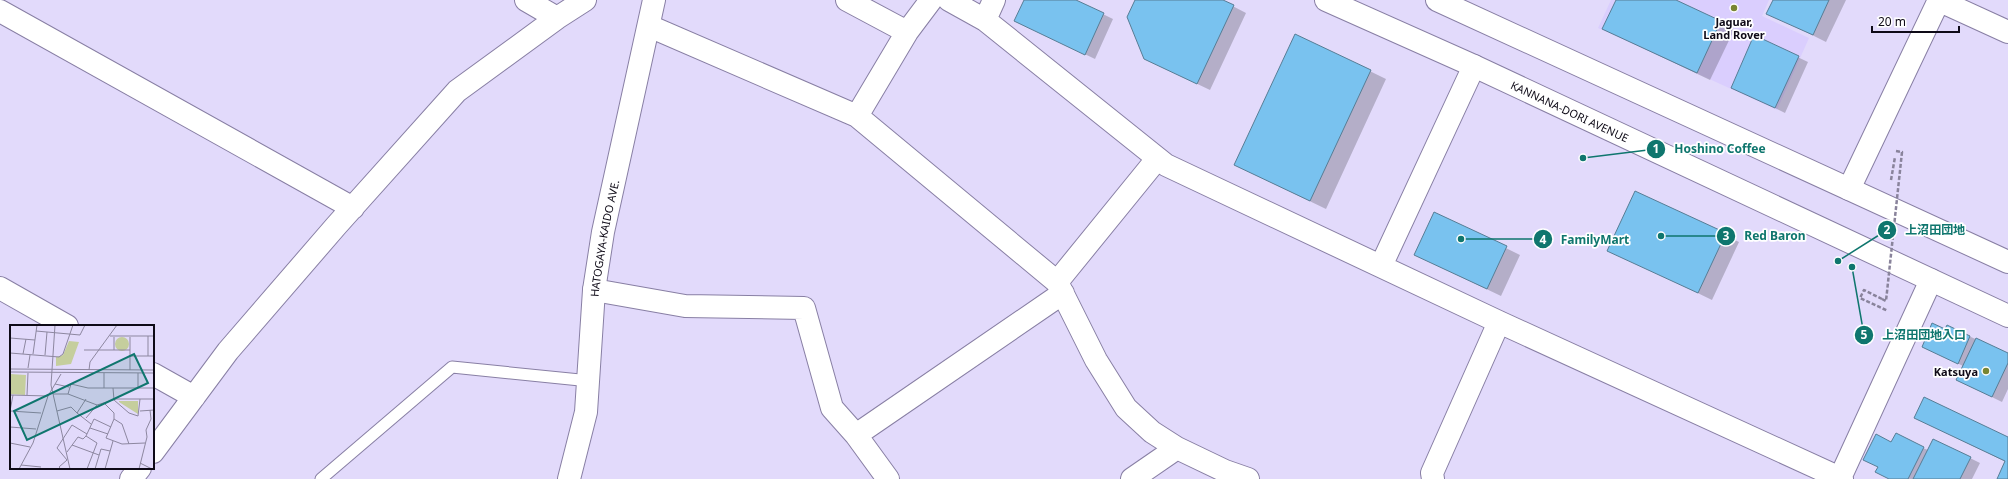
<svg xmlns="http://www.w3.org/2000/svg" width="2008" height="479" font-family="'Noto Sans','Noto Sans JP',sans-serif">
  <rect width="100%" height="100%" fill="#e2dafb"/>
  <path fill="#dacefe" d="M1611 0H1769L1762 16 1809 38 1777 110 1598 28Z"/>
  <path fill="#0003" d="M1025 0H1074L1113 19 1095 59 1016 21Z
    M1136 0H1221L1246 13 1210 90 1145 59Z
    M1617 0H1673L1734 30 1710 80 1603 29Z
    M1774 0H1846L1826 42 1768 13Z
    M1296 35 1386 79 1326 209 1235 165Z
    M1755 37 1808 62 1785 113 1732 87Z
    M1635 193 1739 242 1712 300 1609 250Z
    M1435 213 1520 255 1501 296 1415 255Z
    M1947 326 2008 354V389L2002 402 1957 380 1963 366 1923 346 1945 330Z
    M1915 418 2008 438V479H1998L2006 462Z
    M1892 444 1923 448 1928 450 1970 458 1980 463 1972 479H1889Z"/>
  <path fill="#79c2ef" stroke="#577d95" d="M1024 0H1076L1104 13 1085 55 1014 21Z
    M1135 0H1223L1234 5 1197 84 1144 59 1127 17Z
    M1616 0H1676L1721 21 1697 73 1602 29Z
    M1773 0H1829L1813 35 1766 14Z
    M1295 34 1371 70 1310 201 1234 165Z
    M1754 35 1799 56 1775 108 1731 88Z
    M1635 191 1726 233 1698 293 1607 251Z
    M1434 212 1507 246 1487 289 1414 255Z
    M1932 323 1945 329 1947 325 1970 336 1958 364 1922 347Z
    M1976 338 2008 353V363L1992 397 1956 380Z
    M1924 397 2008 437V479H1997L2005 461 1914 418Z
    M1896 433 1924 447 1908 479H1889L1875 472 1878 467 1863 460 1876 434 1891 442Z
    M1933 439 1971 457 1960 479H1913Z"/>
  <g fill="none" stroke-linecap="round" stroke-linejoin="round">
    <defs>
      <path id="lane" d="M321 479 452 367 590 381"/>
      <path id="street" d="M526 0 557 18 585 0
        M847 0 907 32
        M949 0 985 20 1166 165 1499 322 1842 479
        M1938 0 2008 32
        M0 11 353 208
        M985 20 994 0
        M649 26 857 116 1057 282 1096 360 1126 408 1152 432 1177 448 1225 471 1248 479
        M857 116 907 32 931 0
        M1849 189 1939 0
        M1381 266 1474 66
        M1057 282 1157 159
        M0 288 67 326
        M594 290 685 306 804 308 832 408 856 435
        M153 374 194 397
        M153 452 228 351 336 226 457 91 557 18
        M1840 478 1931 280
        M131 479 140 468
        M888 479 856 435 1063 293
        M1132 479 1177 448
        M1433 479 1432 473 1499 322"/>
      <g id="secondary">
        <path id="s1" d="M569 479 586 412 594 290 603 232 654 0"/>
      </g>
      <g id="primary">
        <path id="s2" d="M1326 0 1474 66 2008 316"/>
        <path d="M1437 0 2008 262"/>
      </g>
    </defs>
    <use href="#lane" stroke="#887fa4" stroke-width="13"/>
    <use href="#street" stroke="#887fa4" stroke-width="24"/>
    <use href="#secondary" stroke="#887fa4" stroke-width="24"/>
    <use href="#primary" stroke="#887fa4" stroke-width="24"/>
    <path stroke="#89839b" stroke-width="2.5" stroke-dasharray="4 2" stroke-linecap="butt" d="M1896 151 1902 152 1899 180
      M1891 180 1895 157
      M1882 299 1864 290 1860 298 1888 311"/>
    <use href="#lane" stroke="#fff" stroke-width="11"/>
    <use href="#street" stroke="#fff" stroke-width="22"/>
    <use href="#secondary" stroke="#fff" stroke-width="22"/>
    <use href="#primary" stroke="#fff" stroke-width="22"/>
    <path stroke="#89839b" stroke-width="2.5" stroke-dasharray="4 2" stroke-linecap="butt" d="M1882 299 1886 301 1899 180"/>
  </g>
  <g fill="#798532" stroke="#fff" stroke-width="1.5">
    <circle cx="1734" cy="8" r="4"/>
    <circle cx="1986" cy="371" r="4"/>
  </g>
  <g text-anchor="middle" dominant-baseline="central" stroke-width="3.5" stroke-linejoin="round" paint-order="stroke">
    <g font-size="11" font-weight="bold" fill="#0e0a17" stroke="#fff">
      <text x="1734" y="21">Jaguar,<tspan x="1734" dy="13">Land Rover</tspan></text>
      <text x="1978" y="371" text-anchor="end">Katsuya</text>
    </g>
    <g font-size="11" fill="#0e0a17" stroke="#fff">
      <text stroke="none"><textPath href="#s2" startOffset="268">KANNANA-DORI AVENUE</textPath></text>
      <text stroke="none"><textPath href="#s1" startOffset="244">HATOGAYA-KAIDO AVE.</textPath></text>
    </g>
  </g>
  <g transform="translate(10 325)">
    <rect width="144" height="144" fill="#e2dafb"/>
    <path d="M105 19a7 7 0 1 1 14 0a7 7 0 1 1-14 0ZM59 16 69 17 61 39 46 41V32L53 30ZM0 49 16 50 15 70 0 69ZM128 76V89L109 77V76Z" fill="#c5ce9d"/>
    <path fill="none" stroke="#8d87a0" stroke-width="1" d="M45 0 41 60 60 144M26 6 70 10 75 0M100 11H144M138 11V31M104 12V25M120 12V45M0 13 25 15M74 25H120M0 28 49 32 53 29 63 0M13 29 16 14M23 29 27 0M35 30 37 7M120 31H144M18 43 20 30M0 44 144 45M79 45 80 37 107 0M0 47 144 48M128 48V63M45 59 59 62M94 63V48M103 63 104 75 119 88 128 91 130 74M43 69H58L87 80 106 74H144M58 69 61 59 78 63H144M0 70 38 71 51 49M17 70 18 48M76 74 67 88 81 99M95 79 104 88V94L96 113 112 119 135 118M0 86 31 88M0 86 3 70M47 86 61 82 67 88M130 86 144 85M76 93 87 80M104 94 112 99 119 119M0 102 26 104M80 103 98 109M76 111 87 118 77 144M0 118 20 122M62 120 89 130M57 127 68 112 73 114 76 111 84 94 101 102M57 135 47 123 62 100 77 109M130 138 142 144M11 140 31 142M9 144 23 118 38 71M51 144 49 142 57 135M85 144 91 124 100 126M95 144 103 116M129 144 137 112 136 105 141 94 140 85"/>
    <path fill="#0f766e" fill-opacity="0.15" stroke="#0f766e" stroke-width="2" d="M124 29 138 58 17 115 4 86Z"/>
    <rect width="144" height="144" fill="none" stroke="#0e0a17" stroke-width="2"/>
  </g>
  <path fill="none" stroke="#0f766e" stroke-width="1.5" d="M1583 158L1656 149M1838 261L1887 230M1661 236L1726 236M1461 239L1543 239M1852 267L1864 335"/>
  <g fill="#0f766e" stroke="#fff" stroke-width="1.5">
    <circle cx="1583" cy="158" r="4"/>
    <circle cx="1838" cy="261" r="4"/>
    <circle cx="1661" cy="236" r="4"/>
    <circle cx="1461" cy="239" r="4"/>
    <circle cx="1852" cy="267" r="4"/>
    <circle cx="1656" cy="149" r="10"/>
    <circle cx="1887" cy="230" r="10"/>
    <circle cx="1726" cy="236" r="10"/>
    <circle cx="1543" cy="239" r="10"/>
    <circle cx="1864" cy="335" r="10"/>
  </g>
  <g font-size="12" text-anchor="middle" font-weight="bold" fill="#fff">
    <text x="1656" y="153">1</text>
    <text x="1887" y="234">2</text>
    <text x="1726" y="240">3</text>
    <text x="1543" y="244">4</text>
    <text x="1864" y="339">5</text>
  </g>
  <g font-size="12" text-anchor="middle" font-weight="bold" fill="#0f766e" stroke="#fff" stroke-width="3.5" stroke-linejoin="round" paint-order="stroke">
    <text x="1720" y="153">Hoshino Coffee</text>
    <text x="1935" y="234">上沼田団地</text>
    <text x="1775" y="240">Red Baron</text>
    <text x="1595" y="244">FamilyMart</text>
    <text x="1924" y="339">上沼田団地入口</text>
  </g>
  <path d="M1872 26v6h87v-6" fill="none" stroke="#0e0a17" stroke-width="2"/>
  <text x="1878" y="26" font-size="12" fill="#0e0a17" stroke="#ffffff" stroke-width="3" paint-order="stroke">20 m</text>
</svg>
